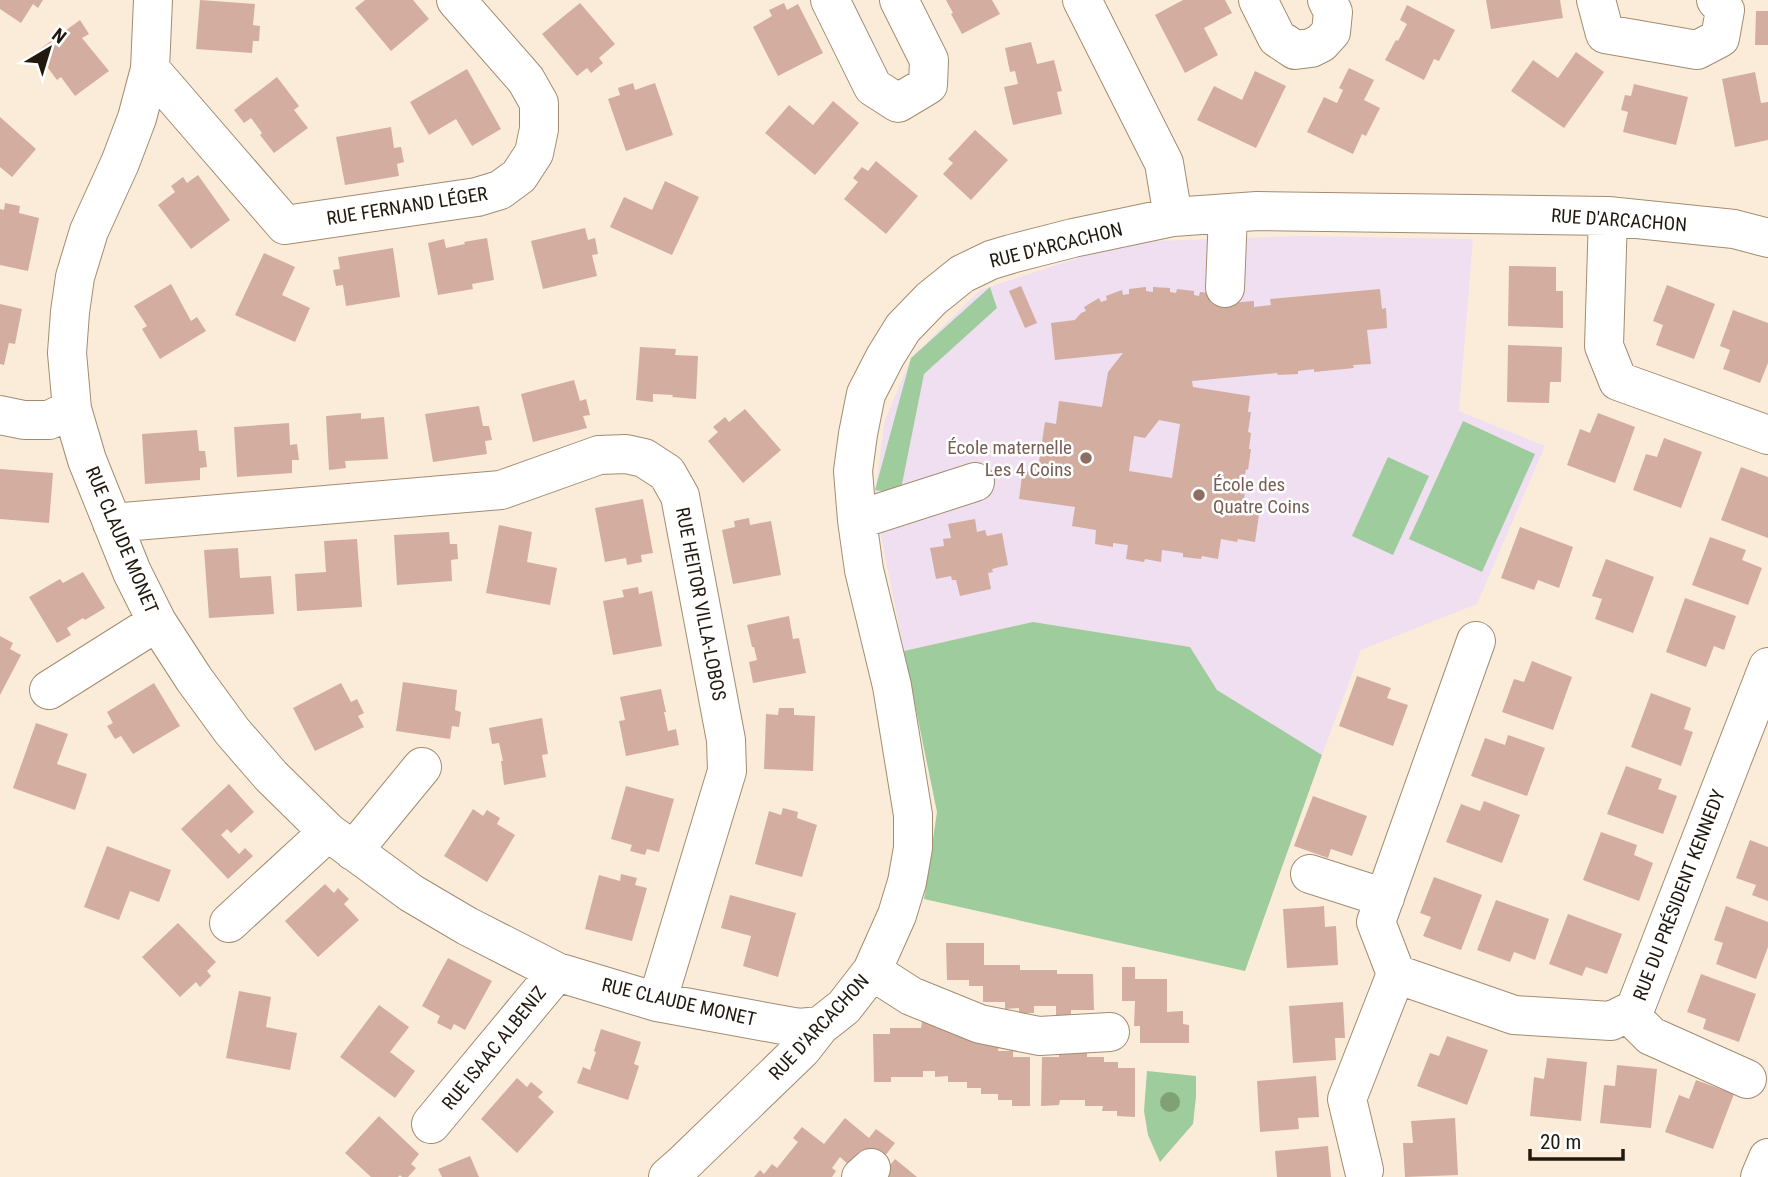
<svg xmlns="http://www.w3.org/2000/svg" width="1768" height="1177" font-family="'Roboto Condensed',sans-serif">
  <rect width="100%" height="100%" fill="#fbecda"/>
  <path fill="#efdff1" d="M1298 236 1473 239 1459 411 1545 446 1477 604 1361 650 1322 755 1217 690 1190 647 1033 622 904 651 874 501 885 420 911 358 980 290 1126 242Z"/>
  <path fill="#9ecc9d" d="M990 287 997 308 924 374 900 494 875 490 911 358Z
    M1463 421 1535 454 1482 572 1409 539Z
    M1388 457 1429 476 1393 555 1352 536Z
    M1033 622 1190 647 1217 690 1322 755 1245 971 924 899 937 812 904 651Z
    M1147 1071 1196 1076V1097L1193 1124 1160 1162 1148 1135 1144 1111Z"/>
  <path fill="#d3ad9f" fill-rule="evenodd" d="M0 0H43L38 8 33 4 21 23 0 9Z
    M200 0 255 4 253 25 260 26 259 41H253L252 53 196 49Z
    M365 0H413L429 19 391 51 355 8Z
    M946 0H992L1000 14 962 34 951 14 953 13Z
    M1183 0H1225L1232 13 1204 28 1218 55 1185 73 1155 15Z
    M1486 0H1560L1563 18 1491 29Z
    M580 3 615 44 599 58 603 63 591 73 587 68 577 76 542 34Z
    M784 3 787 10 798 4 823 53 778 76 753 27 772 16 769 10Z
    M1407 5 1455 30 1439 61 1434 59 1424 80 1385 60 1396 40 1398 41 1407 24 1400 20Z
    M1756 11H1768V45H1755Z
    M80 20 89 34 82 38 109 71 75 96 61 77 57 80 36 52Z
    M1031 42 1037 64 1054 60 1062 91 1057 92 1062 114 1013 125 1004 87 1018 84 1015 71 1010 72 1005 48Z
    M1576 52 1604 72 1564 128 1511 91 1533 60 1558 78Z
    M1349 68 1374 80 1364 100 1380 108 1366 136 1362 134 1353 154 1307 132 1324 97 1337 103 1343 90 1339 88Z
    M467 69 501 129 472 146 456 119 429 135 410 102Z
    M1255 71 1286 86 1256 148 1197 120 1214 86 1242 100Z
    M1755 72 1761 103 1768 102V140L1735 147 1722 79Z
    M277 77 299 106 294 110 308 128 274 153 260 135 262 133 251 118 244 123 234 110Z
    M633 83 635 90 655 83 673 135 626 151 608 99 620 95 618 88Z
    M1634 84 1688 97 1676 145 1623 132 1628 112 1621 110 1625 95 1631 96Z
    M833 101 859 123 815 175 765 133 789 105 813 125Z
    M0 117 36 149 12 177 0 167Z
    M391 127 394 148 401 147 404 162 397 164 399 176 345 185 336 137Z
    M975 130 1008 160 971 200 943 174 953 163 948 159Z
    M876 161 918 196 886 234 844 199 858 182 853 178 862 167 868 171Z
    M198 175 230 220 191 249 158 205 175 192 171 186 183 177 187 183Z
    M665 181 699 197 672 255 610 227 624 197 652 210Z
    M5 203 20 206 19 213 39 218 28 271 0 265V209L4 210Z
    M585 228 588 240 595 238 598 254 592 255 597 276 543 289 531 241Z
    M487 238 494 280 472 284 473 289 438 295 428 243 444 239 446 248 465 244 464 242Z
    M393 248 400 297 346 306 343 285 336 286 333 270 340 269 338 257Z
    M264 253 295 267 282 295 310 308 295 342 235 315Z
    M1509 266 1556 267V291H1563V328L1508 326Z
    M171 284 191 321 197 317 206 331 160 359 142 329 147 326 134 306Z
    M1667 285 1715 304 1694 359 1656 345 1663 325 1653 321Z
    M1021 286 1037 323 1025 328 1009 291Z
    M1146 287V291L1153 292V287L1170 288V292L1176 293 1177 289 1194 291V295L1199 296 1200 292 1218 294 1216 304 1254 301V307L1271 305 1270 299 1380 289 1382 309 1386 308 1387 328 1367 330 1371 364 1353 365 1354 368 1314 372V369L1298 371V374L1278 375 1277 373 1192 381 1193 387 1250 396 1248 412H1251L1248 432 1251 433 1249 449H1251L1248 470 1246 469 1243 485H1246L1243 506 1260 508 1255 542 1238 539 1237 542 1221 539 1218 559 1202 556 1201 559 1183 557V553L1162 550 1161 562 1145 559 1144 562 1126 559 1128 545 1113 543V547L1095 544 1096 530 1072 526 1075 507 1019 499 1022 476 1039 462 1045 422 1056 424 1059 401 1102 407 1108 372 1123 353 1055 360 1051 323 1075 320 1081 313 1086 311 1084 307 1099 298 1101 302 1107 300 1106 296 1122 290 1123 295 1129 294V289ZM1159 420 1180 424 1172 478 1129 471 1134 436 1145 438Z
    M0 304 22 309 15 344 9 343 4 365 0 364Z
    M1733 310 1768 323V363L1760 383 1723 369 1730 350 1720 346Z
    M1508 345 1562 347 1561 382H1550L1549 403 1507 402Z
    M640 347 676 349 675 355 698 356 696 399 672 397 673 395 653 394V402L636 400Z
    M574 380 580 401 586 399 590 415 583 416 587 428 533 442 521 394Z
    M479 406 483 426H489L492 440 485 441 487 454 433 462 425 414Z
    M745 409 781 450 743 483 708 441 718 432 713 427 725 417 729 422Z
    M361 413V419L384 417 388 459 345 461 346 468 329 470 326 416Z
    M1598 413 1635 427 1615 483 1567 465 1580 429 1590 433Z
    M289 423 290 445 297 444 299 460H292V473L237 477 234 427Z
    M197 430 199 451H205L207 467 200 468V480L145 484 142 434Z
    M1664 438 1702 452 1681 508 1633 490 1646 454 1657 457Z
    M1741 467 1768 477V538L1721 520Z
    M0 469 53 473 49 523 0 519Z
    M643 499 653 553 641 555 642 562 627 565 626 558 605 562 595 508Z
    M749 518 750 525 771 521 781 575 733 584 722 530 735 527 734 521Z
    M975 519 977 532 985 530 987 536 1002 533 1008 565 992 569 993 572 988 573 991 589 960 596 956 580H952L951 576 936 579 930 548 944 546 943 539 951 538 948 524Z
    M499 525 532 532 527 562 557 568 550 605 486 593Z
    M1520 527 1573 547 1559 588 1538 580 1534 590 1501 578Z
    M449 532 450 544H457L458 559 451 560 452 581 397 585 394 535Z
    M1710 537 1746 550 1742 560 1762 568 1748 605 1692 585Z
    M357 539 362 607 297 611 295 574 326 572 324 541Z
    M238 548 240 578 271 576 274 614 209 618 204 550Z
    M1606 559 1654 577 1633 633 1595 619 1602 599 1592 596Z
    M83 572 105 608 85 620 83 618 67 628 71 635 57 643 29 597 60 579 63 583Z
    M638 587 639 594 652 591 662 646 613 655 603 601 624 597 622 590Z
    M1685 598 1736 616 1724 650 1714 646 1706 667 1666 652Z
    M789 616 793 639 799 638 806 673 753 683 749 662 757 660 754 647H752L747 625Z
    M0 636 13 643 10 649 21 655 0 695Z
    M1532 661 1572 677 1553 730 1502 712 1514 679 1524 682Z
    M1357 676 1391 688 1387 698 1408 705 1393 746 1339 726Z
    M403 682 457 690 455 710 461 712 459 727 452 726 450 739 396 731Z
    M154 683 180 726 133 754 121 736 115 739 107 726 113 723 107 712Z
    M341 683 351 702 357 699 364 713 358 716 364 727 315 751 293 708Z
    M661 689 666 712H664L668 731 676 729 679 745 626 756 619 721 625 720 620 697Z
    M1651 693 1691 708 1684 729 1693 732 1681 766 1631 747Z
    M779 708H794V715L815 716 813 771 764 769 766 714 778 715Z
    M542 718 548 754 542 755 546 777 504 785 501 761H503L499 743 492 744 489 728Z
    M36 723 68 734 57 764 87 774 75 810 13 788Z
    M1508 735 1545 748 1527 796 1471 776 1485 738 1505 745Z
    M1626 766 1662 779 1658 789 1677 796 1663 834 1607 814Z
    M229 784 254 812 231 833 227 829 221 835 239 854 245 848 253 856 228 879 181 829Z
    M626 786 674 799 659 852 647 849 645 855 630 851 632 845 611 839Z
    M1313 796 1367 816 1352 856 1331 849 1328 858 1294 846Z
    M1484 801 1520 815 1502 863 1446 842 1461 804 1480 811Z
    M783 808 798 812 797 818 817 825 802 877 755 864 769 811 781 815Z
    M473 809 483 816 487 810 500 818 497 824 515 835 487 882 444 856Z
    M1601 832 1637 845 1634 855 1653 863 1639 901 1583 880Z
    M1750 840 1768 847V901L1752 895 1756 885 1736 878Z
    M107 846 171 870 159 902 130 891 119 920 84 907Z
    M621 874 637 878 635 885 647 888 632 941 585 929 599 875 620 881Z
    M1434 877 1482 895 1461 950 1423 936 1431 917 1420 913Z
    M325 884 334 893 338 888 349 899 344 904 359 920 318 957 285 921Z
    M730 895 796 913 778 977 743 966 751 936 721 928Z
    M1496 900 1549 919 1535 960 1514 952 1510 962 1477 950Z
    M1726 906 1768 922V947L1756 979 1716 964 1723 943 1714 940Z
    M1316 907 1324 906 1325 927 1336 926 1338 965 1287 968 1283 909Z
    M1568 914 1622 934 1607 974 1586 967 1582 976 1549 964Z
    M178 923 216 962 207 971 211 976 200 987 196 982 180 997 142 957Z
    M946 943H984V965H1020V970H1057V974H1093L1094 1010H1071V1017H1056V1006H1034V1013H1019V1008L1005 1009V1002H983V986H969V980H947Z
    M448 958 492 981 465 1030 454 1024 451 1030 437 1023 440 1016 422 1006Z
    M1122 967H1135V979H1167V1012L1183 1011V1024L1189 1025V1043H1140V1026H1134L1135 1001H1122Z
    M1701 974 1756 994 1739 1042 1703 1029 1706 1019 1687 1012Z
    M239 991 271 997 266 1027 297 1033 290 1070 226 1058Z
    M1343 1002 1345 1038H1335L1336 1060 1293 1063 1289 1006Z
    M379 1005 409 1027 390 1052 415 1071 395 1098 340 1057Z
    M922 1022H936V1028H949L950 1033 967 1034V1040L982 1039V1045H999L998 1051H1013V1057H1030V1106H1012V1100H998V1094H981V1088H967V1082H948V1076L935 1077V1071H923V1077H891V1082H874L873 1034H890V1028H921Z
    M601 1029 641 1042 634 1064 639 1066 628 1100 577 1083 583 1067 590 1070 596 1052 594 1051Z
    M1447 1036 1488 1050 1467 1105 1417 1086 1430 1053 1439 1056Z
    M1059 1051H1087V1057H1104V1062H1118V1068H1135V1117L1117 1116V1111H1102L1103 1106H1085V1100H1060L1059 1105 1041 1106 1042 1057H1059Z
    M1547 1058 1587 1062 1581 1121 1530 1116 1534 1077 1544 1079Z
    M1617 1065 1657 1069 1651 1128 1600 1123 1604 1085 1615 1086Z
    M1316 1076 1319 1117 1298 1118 1299 1129 1260 1132 1257 1081Z
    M517 1078 527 1087 531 1082 543 1092 538 1097 554 1112 517 1153 481 1119Z
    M1696 1080 1734 1094 1713 1149 1665 1132 1679 1095 1689 1099Z
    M379 1116 419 1154 411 1164 416 1168 408 1177H402L400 1175 398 1177H371L345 1153Z
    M845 1118 869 1138 876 1129 895 1143 881 1161 849 1165 840 1157 832 1168 836 1171 832 1177H754L760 1170 764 1174 772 1164 777 1168 798 1142 793 1138 802 1127 824 1144Z
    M1455 1118 1458 1175 1405 1177 1403 1143H1413L1411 1121Z
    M1328 1146 1331 1177H1277L1275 1151Z
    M470 1156 479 1177H442L438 1169Z
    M895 1159 917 1177H880Z"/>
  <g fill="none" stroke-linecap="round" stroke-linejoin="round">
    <defs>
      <path id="minor" d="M153 0 150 69 137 118 120 163 89 231 75 277 70 312 67 353 72 409 87 460 132 572 157 622 194 679 232 731 271 776 328 832 411 893 467 926 557 972 657 1002 799 1028 820 1026
        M830 0 873 87 898 103 928 85 929 60 899 0
        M1082 0 1164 163 1173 217
        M1258 0 1277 38 1295 50 1311 48 1321 43 1331 32 1333 12 1327 0
        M1596 0 1605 34 1697 50 1720 38 1725 10 1716 0
        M150 69 285 225 477 197 500 190 519 176 534 153 539 129V103L526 80 456 0
        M1608 216 1604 346 1618 381 1768 435
        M1225 288 1228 214
        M0 415 24 420H49L72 409
        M857 520 975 482
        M112 523 501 490 599 455 626 454 644 458 667 473 680 496 726 740 727 771 657 1002
        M1476 641 1376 922 1396 974 1514 1015 1611 1021 1635 1009 1768 667
        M49 690 157 622
        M353 851 422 767
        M1310 874 1385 898
        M229 923 328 832
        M872 971 911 996 980 1024 1039 1036 1110 1032
        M1628 1013 1651 1036 1747 1079
        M431 1124 557 972
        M1364 1170 1347 1099 1396 974
        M668 1177 684 1163 802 1049 820 1026 844 1007 872 971 897 915 907 882 913 848V815L892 686 864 570 857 520 853 471 858 434 866 394 885 357 903 328 931 299 962 274 991 260 1011 254 1073 238 1173 217 1257 211 1608 216 1734 229 1768 238
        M861 1177 871 1168
        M1760 1177 1768 1158"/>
    </defs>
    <use href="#minor" stroke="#a38c70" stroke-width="40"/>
    <use href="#minor" stroke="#fff" stroke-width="38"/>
  </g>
  <circle fill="#7fa174" cx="1170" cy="1102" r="10"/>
  <g fill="#8d6e63" stroke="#fff" stroke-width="2.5">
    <circle cx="1086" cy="458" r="7"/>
    <circle cx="1199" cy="495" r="7"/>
  </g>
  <g text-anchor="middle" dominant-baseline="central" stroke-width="5" stroke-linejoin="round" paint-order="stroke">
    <g font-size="19" fill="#22190e" stroke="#fff">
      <text transform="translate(407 206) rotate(-9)">RUE FERNAND LÉGER</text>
      <text transform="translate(1619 220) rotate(4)">RUE D'ARCACHON</text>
      <text transform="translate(1056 245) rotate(-14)">RUE D'ARCACHON</text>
      <text transform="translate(122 540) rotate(67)">RUE CLAUDE MONET</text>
      <text transform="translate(701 604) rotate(79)">RUE HEITOR VILLA-LOBOS</text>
      <text transform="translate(1679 895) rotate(-69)">RUE DU PRÉSIDENT KENNEDY</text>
      <text transform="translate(679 1002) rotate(13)">RUE CLAUDE MONET</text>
      <text transform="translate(819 1027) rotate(-47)">RUE D'ARCACHON</text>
      <text transform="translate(494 1048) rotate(-51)">RUE ISAAC ALBENIZ</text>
    </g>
    <g font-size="19" fill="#785e54" stroke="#fff" text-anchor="end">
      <text x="1072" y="447">École maternelle<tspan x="1072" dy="22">Les 4 Coins</tspan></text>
      <text x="1213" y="484" text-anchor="start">École des<tspan x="1213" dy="22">Quatre Coins</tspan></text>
    </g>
  </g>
  <g transform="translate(49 49) rotate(38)" stroke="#ffffff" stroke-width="5" paint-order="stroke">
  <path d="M0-5L12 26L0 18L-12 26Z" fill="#22190e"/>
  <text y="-10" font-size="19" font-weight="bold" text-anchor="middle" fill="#22190e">N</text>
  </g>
  <path d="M1530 1149v10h93v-10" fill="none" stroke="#22190e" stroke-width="3.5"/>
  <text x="1540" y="1149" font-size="21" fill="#22190e" stroke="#ffffff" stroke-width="5" paint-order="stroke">20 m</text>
</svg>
